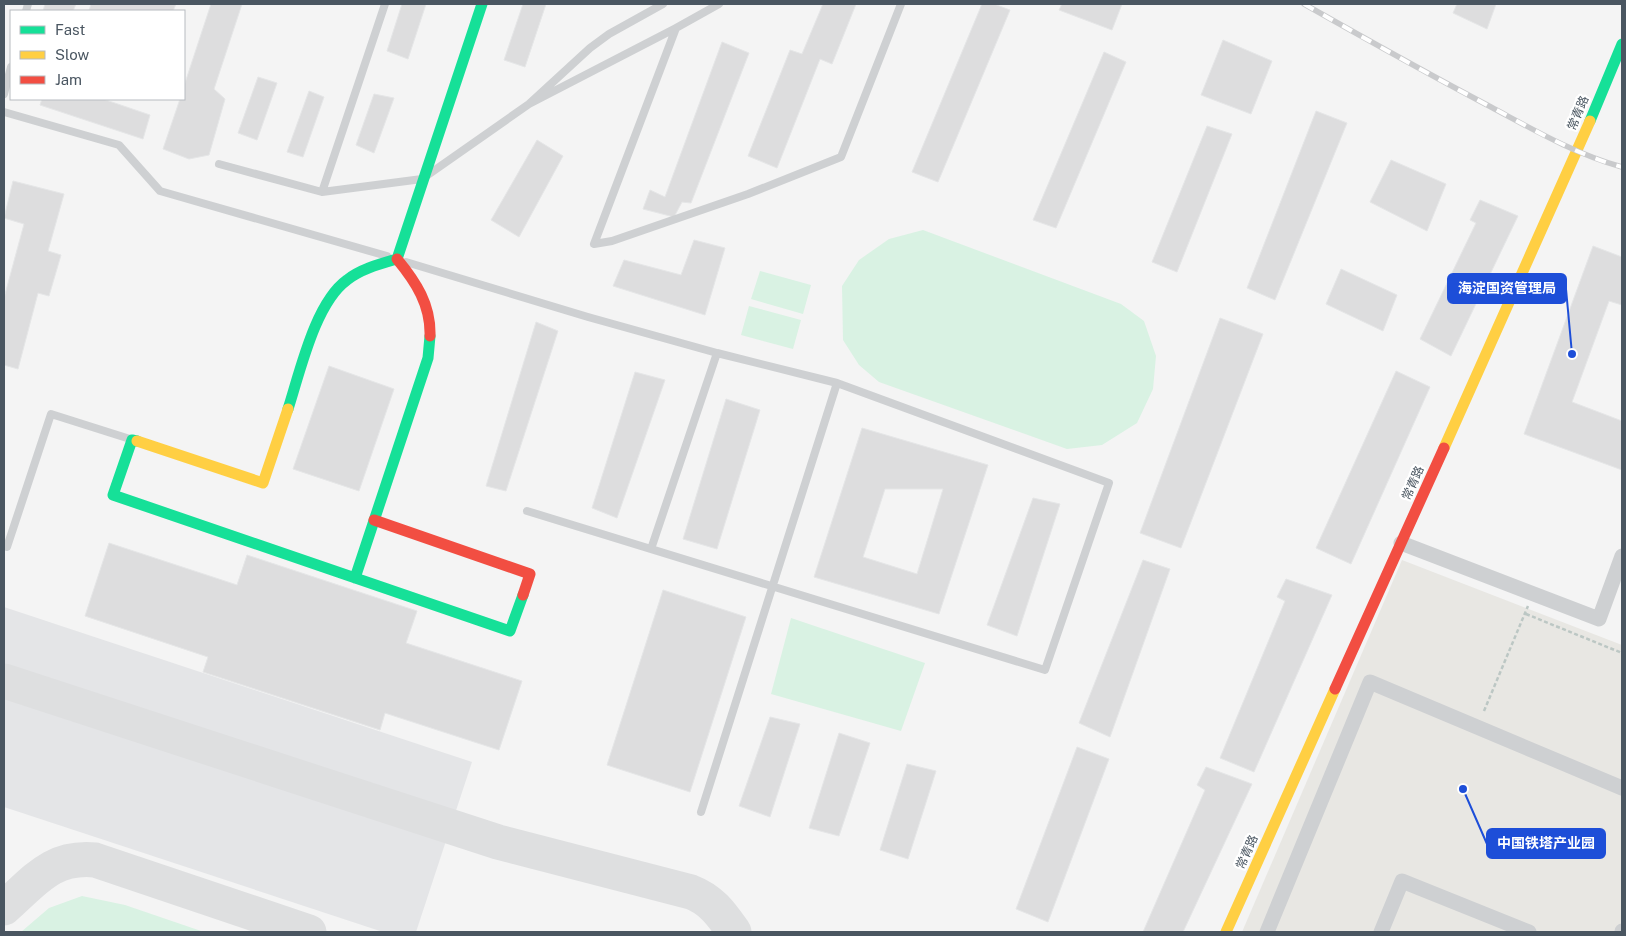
<svg xmlns="http://www.w3.org/2000/svg" width="1626" height="936" font-family="'Public Sans','Noto Sans SC',sans-serif">
  <rect width="100%" height="100%" fill="#f4f4f4"/>
  <path fill="#e8e7e3" d="M1402 560 1622 645V932H1242Z"/>
  <path fill="#e4e5e7" d="M4 607 472 762 416 932H383L4 807Z"/>
  <path fill="#d9f2e3" d="M923 230 1121 304 1144 321 1156 356 1153 389 1137 423 1102 445 1067 449 879 382 859 365 843 340 842 286 859 260 889 239Z
    M760 271 811 285 803 314 751 299Z
    M749 306 801 320 793 349 741 335Z
    M791 618 925 663 901 731 771 694Z
    M82 896 125 905 204 932H21L49 908Z"/>
  <g fill="none" stroke-linecap="round" stroke-linejoin="round">
    <path stroke="#dedfe0" stroke-width="35" d="M4 681 498 842 691 892C712 900 722 915 734 932
      M4 908C35 881 51 856 95 860L309 932"/>
  </g>
  <path fill="#ddddde" stroke="#e5e6e7" fill-rule="evenodd" d="M45 4H76L73 11H43Z
    M91 4H176L173 11H89Z
    M211 4H242L214 89 225 99 209 155 189 159 163 149 180 99H184V86Z
    M402 4H426L408 59 387 51Z
    M523 4H546L525 67 504 60Z
    M823 4H856L832 64 820 59 777 168 748 156 790 50 802 54Z
    M982 4H994L1010 10 938 182 912 172Z
    M1062 4H1122L1112 30 1059 10Z
    M1457 4H1496L1487 29 1453 13Z
    M1223 40 1272 61 1251 114 1201 95Z
    M722 42 749 53 691 203 682 202 674 217 643 209 650 190 665 197Z
    M1104 52 1126 62 1056 228 1033 220Z
    M258 77 277 83 257 140 238 133Z
    M309 91 324 97 303 157 287 152Z
    M374 94 394 98 374 153 356 145Z
    M42 99H103L150 115 143 139 40 105Z
    M1316 111 1347 123 1275 300 1247 288Z
    M1207 126 1232 134 1177 272 1152 262Z
    M537 140 563 156 519 237 491 220Z
    M1391 160 1446 184 1427 231 1370 202Z
    M13 181 64 194 48 251 61 255 49 296 38 293 18 369 4 365V298L24 224 4 218Z
    M1480 200 1518 216 1451 356 1420 339 1476 223 1470 220Z
    M694 240 725 248 705 315 613 286 624 260 681 275Z
    M1593 246 1622 257V305L1609 301 1572 402 1622 421V470L1524 434Z
    M1341 269 1397 295 1383 331 1326 304Z
    M1220 318 1263 334 1181 548 1140 533Z
    M536 322 558 331 506 491 486 486Z
    M329 366 394 389 359 491 293 469Z
    M1396 371 1430 387 1351 564 1316 548Z
    M635 372 665 380 617 518 592 508Z
    M726 399 760 410 717 549 683 539Z
    M862 428 988 465 939 614 814 577ZM885 489H943L917 574 863 557Z
    M1033 498 1060 504 1017 636 987 625Z
    M109 543 237 585 247 555 417 611 406 643 522 681 499 750 385 713 380 730 203 672 208 657 85 616Z
    M1143 560 1170 569 1110 737 1079 723Z
    M1286 579 1332 595 1254 772 1220 758 1285 601 1277 597Z
    M663 590 746 617 690 792 607 765Z
    M770 717 800 724 770 817 739 806Z
    M839 733 870 743 839 836 809 828Z
    M1077 747 1109 759 1048 922 1016 909Z
    M907 764 936 771 908 859 880 850Z
    M1206 767 1252 784 1183 932H1143L1205 790 1197 785Z"/>
  <g fill="none" stroke-linecap="round" stroke-linejoin="round">
    <path stroke="#bcc7c4" stroke-width="2.5" stroke-dasharray="4 2.5" stroke-linecap="butt" d="M1526 614 1622 653
      M1484 711 1528 606"/>
    <path stroke="#ced0d2" stroke-width="8" d="M385 4 322 192 422 179 529 104 590 48 609 34 663 4
      M26 11 28 4
      M676 28 719 4
      M4 94 11 67
      M529 104 676 28 594 244 612 241 748 194 841 157 901 4
      M4 112 119 145 160 191 387 256
      M219 164 322 192
      M406 262 588 317 717 353 837 383 1109 483 1045 670 527 511
      M7 547 51 414 130 439
      M651 549 717 353
      M701 812 837 383"/>
    <path stroke="#ced0d2" stroke-width="15" d="M1401 543 1599 619 1622 556
      M1267 932 1370 682 1622 788
      M1381 932 1402 881 1529 932
      M1622 932V931"/>
    <path stroke="#16e098" stroke-width="11" d="M1590 121 1622 44
      M397 259 482 4
      M288 409C300 372 315 303 347 280 361 269 380 264 397 259
      M137 441 132 440 113 495 510 631 523 595
      M355 578 428 358 430 336"/>
    <path stroke="#ffcf43" stroke-width="11" d="M137 441 263 483 288 409
      M1444 448 1590 121
      M1226 932 1335 689"/>
    <path stroke="#f24e42" stroke-width="11" d="M397 259C416 282 431 305 430 336
      M374 520 530 574 523 595
      M1335 689 1444 448"/>
    <defs>
      <path id="rail" d="M1304 4C1366 39 1428 74 1491 107 1534 130 1575 154 1622 167"/>
    </defs>
    <use href="#rail" stroke="#c9cacc" stroke-width="5.5"/>
    <use href="#rail" stroke="#fff" stroke-width="4" stroke-dasharray="11" stroke-linecap="butt"/>
  </g>
  <g text-anchor="middle" dominant-baseline="central" stroke-width="4.5" stroke-linejoin="round" paint-order="stroke">
    <g font-size="12" fill="#4a5661" stroke="#fff">
      <text transform="translate(1578 113) rotate(-67)">常青路</text>
      <text transform="translate(1413 483) rotate(-66)">常青路</text>
      <text transform="translate(1247 852) rotate(-66)">常青路</text>
    </g>
  </g>
  <path fill="none" stroke="#1d4ed8" stroke-width="2" d="M1572 354L1566 289M1463 789L1487 844"/>
  <g fill="#1d4ed8" stroke="#fff" stroke-width="2">
    <circle cx="1572" cy="354" r="5"/>
    <circle cx="1463" cy="789" r="5"/>
  </g>
  <g fill="#1d4ed8" stroke="#1d4ed8" stroke-width="2">
    <rect x="1448" y="274" width="118" height="29" rx="5"/>
    <rect x="1487" y="829" width="118" height="29" rx="5"/>
  </g>
  <g font-size="14" text-anchor="middle" font-weight="bold" fill="#fff">
    <text x="1507" y="293">海淀国资管理局</text>
    <text x="1546" y="848">中国铁塔产业园</text>
  </g>
  <rect width="1626" height="936" fill="none" stroke="#4a5661" stroke-width="10"/>
  <rect x="10" y="10" width="175" height="90" fill="#ffffff" stroke="#b7bbc0"/>
  <rect x="20" y="26" width="25" height="8" fill="#16e098" stroke="#b7bbc0"/>
  <text x="55" y="35" font-size="15" fill="#4a5661">Fast</text>
  <rect x="20" y="51" width="25" height="8" fill="#ffcf43" stroke="#b7bbc0"/>
  <text x="55" y="60" font-size="15" fill="#4a5661">Slow</text>
  <rect x="20" y="76" width="25" height="8" fill="#f24e42" stroke="#b7bbc0"/>
  <text x="55" y="85" font-size="15" fill="#4a5661">Jam</text>
</svg>
